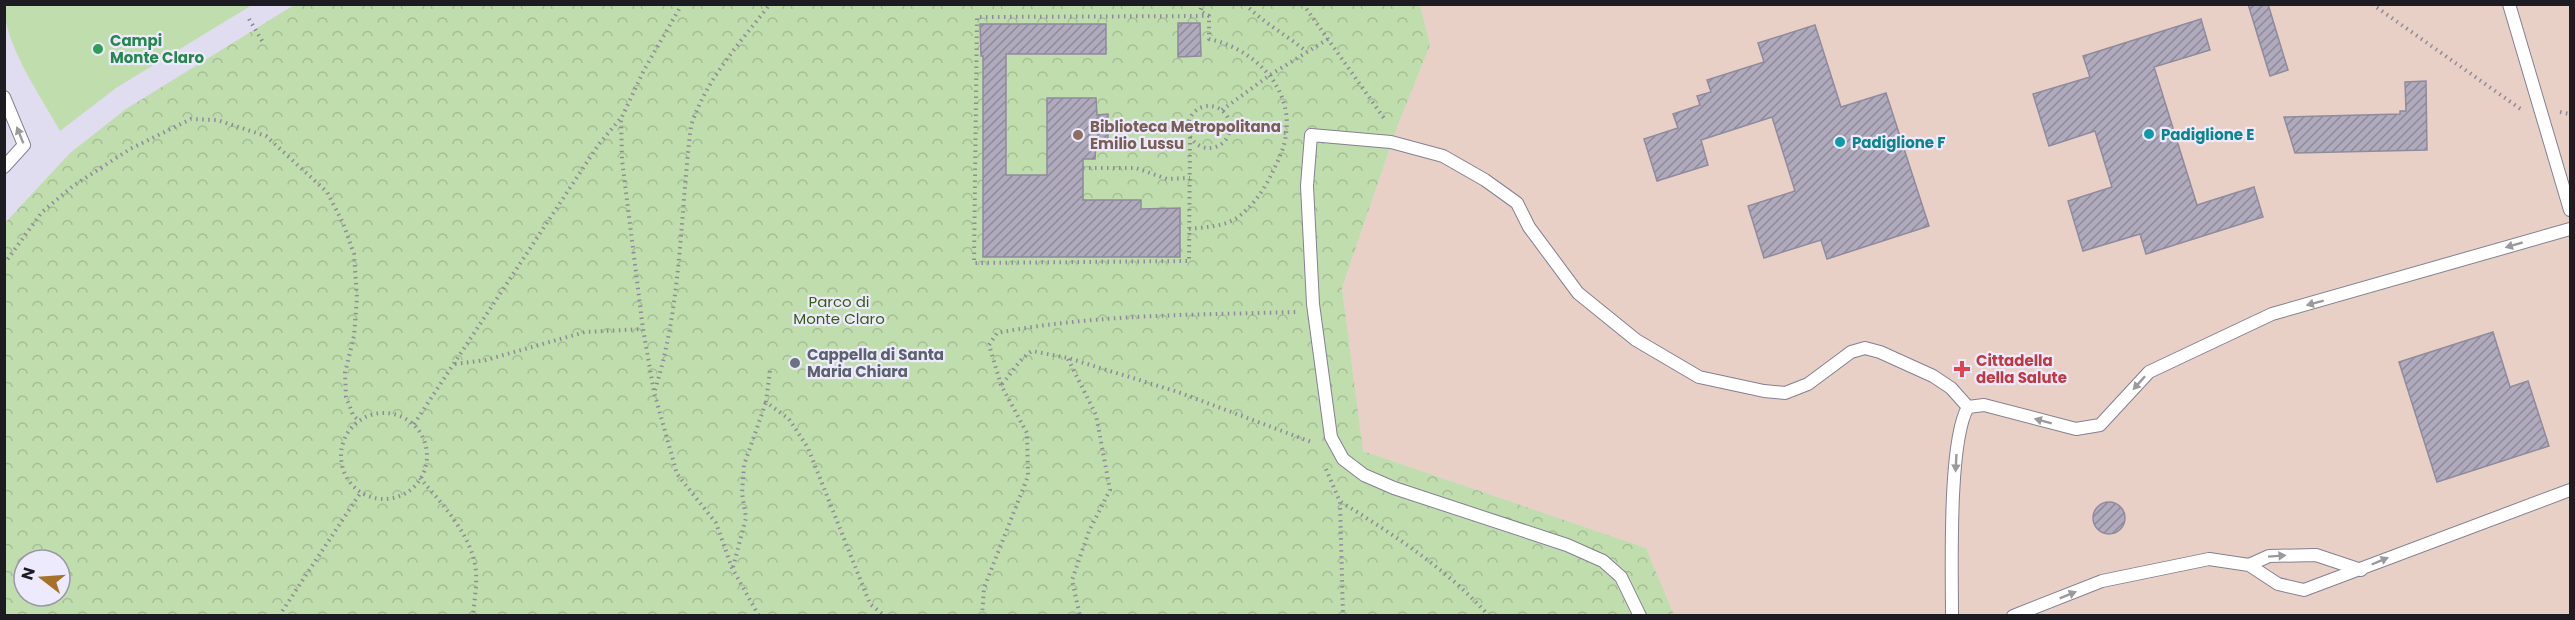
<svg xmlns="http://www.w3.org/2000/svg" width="2575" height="620" font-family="Poppins,sans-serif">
  <defs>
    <pattern id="park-crowns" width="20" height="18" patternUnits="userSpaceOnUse" patternTransform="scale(1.5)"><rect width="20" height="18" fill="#c0ddad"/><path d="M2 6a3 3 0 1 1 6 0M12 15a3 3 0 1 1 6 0" fill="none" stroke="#a5bd95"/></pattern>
    <pattern id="building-hatch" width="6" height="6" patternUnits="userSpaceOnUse" patternTransform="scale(1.5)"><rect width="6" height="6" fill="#afabbd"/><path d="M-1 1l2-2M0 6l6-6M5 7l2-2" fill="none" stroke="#8e8a99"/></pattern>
  </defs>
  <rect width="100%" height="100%" fill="#e1ddf0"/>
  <path fill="#e9d0c7" d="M1420 5H2570V615H1674L1646 548 1363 451 1342 288 1396 130 1430 45Z"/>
  <path fill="#c0ddad" d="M4 5 5 4 252 5 116 88 60 131C40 95 4 44 4 5Z"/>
  <path fill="url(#park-crowns)" fill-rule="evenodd" d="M294 5H1420L1430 45 1396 130 1342 288 1363 451 1646 548 1674 615H5L4 224 70 153 126 109ZM24 560H60V596H24Z"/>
  <path fill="url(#building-hatch)" stroke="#8f8b9d" stroke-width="1.5" d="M2248 4H2268L2288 70 2270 76Z
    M2201 19 2210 50 2154 67 2197 205 2254 187 2263 217 2146 254 2140 234 2083 251 2068 201 2112 187 2095 131 2049 146 2033 94 2090 77 2083 56Z
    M1178 23H1200L1201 56 1178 57Z
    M980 24H1106V54H1006V175H1047V98H1096L1097 115 1108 114V143H1096L1095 159H1083V200H1141V209L1180 208V257H983V56H981Z
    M1815 25 1841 107 1886 93 1929 226 1827 259 1821 240 1764 258 1748 206 1795 191 1772 117 1701 140 1708 165 1657 181 1644 139 1678 128 1673 114 1700 105 1697 96 1711 92 1707 80 1764 62 1758 43Z
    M2426 81 2427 150 2295 153 2284 117 2400 114V111H2406L2405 82Z
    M2493 332 2510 387 2528 381 2549 446 2437 482 2399 362Z
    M2093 518a16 16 0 1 1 32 0a16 16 0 1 1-32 0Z"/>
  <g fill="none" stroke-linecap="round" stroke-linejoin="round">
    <defs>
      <path id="service" d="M2509 4 2570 210
        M4 97 24 145 4 167
        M2249 565 2278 584 2304 590 2570 490
        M1640 616 1621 577 1603 561 1567 545 1394 488 1364 475 1343 459 1331 437 1313 304 1307 186 1311 135 1391 142 1443 156 1485 180 1517 203 1529 227 1578 293 1636 340 1699 377 1764 391 1785 393 1808 384 1851 352 1865 348 1880 352 1933 376 1951 388 1968 407
        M1952 616C1952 571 1948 441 1968 407L1984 405 2076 429 2100 425 2149 372 2272 314 2570 229
        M2013 616 2102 581 2209 559 2249 565 2269 556 2316 555 2361 570"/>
    </defs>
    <use href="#service" stroke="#848091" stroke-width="14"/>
    <path stroke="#8f8b99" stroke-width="4" stroke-dasharray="1.5 4.5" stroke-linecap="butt" d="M682 4 644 70 621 119 622 160 643 329 654 392 677 474 716 523 732 568 759 616
      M1245 4C1263 23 1287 35 1307 52
      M1303 4 1386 121
      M2372 4 2522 110
      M249 19 264 44
      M1188 127a21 21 0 1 1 42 0a21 21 0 1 1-42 0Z
      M1222 110 1270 75 1328 39
      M2560 112 2570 114
      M1108 128 1188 127
      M1230 129 1287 133
      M1190 137 1189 261 974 263 977 17 1209 16
      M1083 168H1136L1167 179 1190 178
      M1189 229C1205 227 1221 227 1235 219 1250 210 1265 189 1272 173 1278 161 1285 147 1286 134 1293 86 1252 48 1209 39V16L1200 11 1203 4
      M4 264 42 212 73 186 130 149 191 119 217 120 266 136 327 192 343 223 354 254 357 298 354 336 345 373 346 397 353 415 359 421
      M1068 359 1096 415 1110 490 1089 531 1072 580 1080 616
      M455 364 486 360 585 332 643 329
      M770 371 766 402 789 419 808 448 870 604 885 616
      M1002 384C1013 372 1018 360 1032 351L1068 358 1178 392 1314 443
      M655 390C682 304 680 214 691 126 706 79 740 43 770 4
      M341 456a43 43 0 1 1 86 0a43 43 0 1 1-86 0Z
      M414 424 599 144 620 119
      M1326 469 1340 502 1343 616
      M420 478C442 504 475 538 476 574 477 587 474 602 473 616
      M1341 502C1394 535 1447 569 1489 616
      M733 567 746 518 742 493 744 465 766 402
      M279 616 361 492
      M982 616 984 588 1028 476 1027 433 1001 385 989 345 997 333C1094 314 1196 315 1296 312"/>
    <use href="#service" stroke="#fff" stroke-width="12"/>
  </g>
  <defs><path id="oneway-solid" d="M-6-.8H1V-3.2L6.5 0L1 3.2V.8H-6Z" transform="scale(1.5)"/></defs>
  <g fill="#9a999c">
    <use href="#oneway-solid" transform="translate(20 135) rotate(-112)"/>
    <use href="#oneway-solid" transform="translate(2514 245) rotate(164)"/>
    <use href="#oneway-solid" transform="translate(2315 303) rotate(165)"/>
    <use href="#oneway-solid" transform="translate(2139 383) rotate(132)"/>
    <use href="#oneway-solid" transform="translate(2043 421) rotate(-165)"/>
    <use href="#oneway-solid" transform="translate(1956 463) rotate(93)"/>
    <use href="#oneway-solid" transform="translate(2277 556) rotate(-4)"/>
    <use href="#oneway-solid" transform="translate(2380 561) rotate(-23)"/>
    <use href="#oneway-solid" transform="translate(2068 595) rotate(-22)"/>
  </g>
  <circle fill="#2e9e5b" stroke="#eeeafd" stroke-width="2" cx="98" cy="49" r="6"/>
  <g fill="#0f9aa8" stroke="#eeeafd" stroke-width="2">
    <circle cx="2149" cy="134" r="6"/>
    <circle cx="1840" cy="142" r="6"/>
  </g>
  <circle fill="#8d6e63" stroke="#eeeafd" stroke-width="2" cx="1078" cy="135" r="6"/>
  <circle fill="#6b7280" stroke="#eeeafd" stroke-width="2" cx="795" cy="363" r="6"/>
  <path fill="#e0444e" stroke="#eeeafd" stroke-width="2" d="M1959 360h6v6h6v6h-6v6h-6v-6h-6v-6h6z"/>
  <g text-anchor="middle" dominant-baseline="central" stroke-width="4.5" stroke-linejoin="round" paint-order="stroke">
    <g font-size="15" font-weight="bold" fill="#27864d" stroke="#eeeafd" text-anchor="start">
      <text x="110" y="40">Campi<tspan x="110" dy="17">Monte Claro</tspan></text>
    </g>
    <g font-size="15" font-weight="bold" fill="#785e54" stroke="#eeeafd" text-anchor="start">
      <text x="1090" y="126">Biblioteca Metropolitana<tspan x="1090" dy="17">Emilio Lussu</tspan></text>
    </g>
    <g font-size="15" font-weight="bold" fill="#0d838f" stroke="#eeeafd" text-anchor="start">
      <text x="2161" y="134">Padiglione E</text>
      <text x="1852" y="142">Padiglione F</text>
    </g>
    <g font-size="15" fill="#375d15" stroke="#eeeafd">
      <text x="839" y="301">Parco di<tspan x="839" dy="17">Monte Claro</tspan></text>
    </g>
    <g font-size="15" font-weight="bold" fill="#5b616d" stroke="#eeeafd" text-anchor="start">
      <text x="807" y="354">Cappella di Santa<tspan x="807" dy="17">Maria Chiara</tspan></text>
    </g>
    <g font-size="15" font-weight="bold" fill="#be3a42" stroke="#eeeafd" text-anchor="start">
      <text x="1976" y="360">Cittadella<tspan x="1976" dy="17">della Salute</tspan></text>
    </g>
  </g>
  <rect width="2575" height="620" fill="none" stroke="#1e1c23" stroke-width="12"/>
  <g transform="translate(42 578) rotate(287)"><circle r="28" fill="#eeeafd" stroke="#9b98a6" stroke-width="1.5"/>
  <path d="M0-4.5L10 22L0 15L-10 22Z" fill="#a7712b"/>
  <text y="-9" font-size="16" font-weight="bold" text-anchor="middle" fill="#1e1c23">N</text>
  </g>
</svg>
